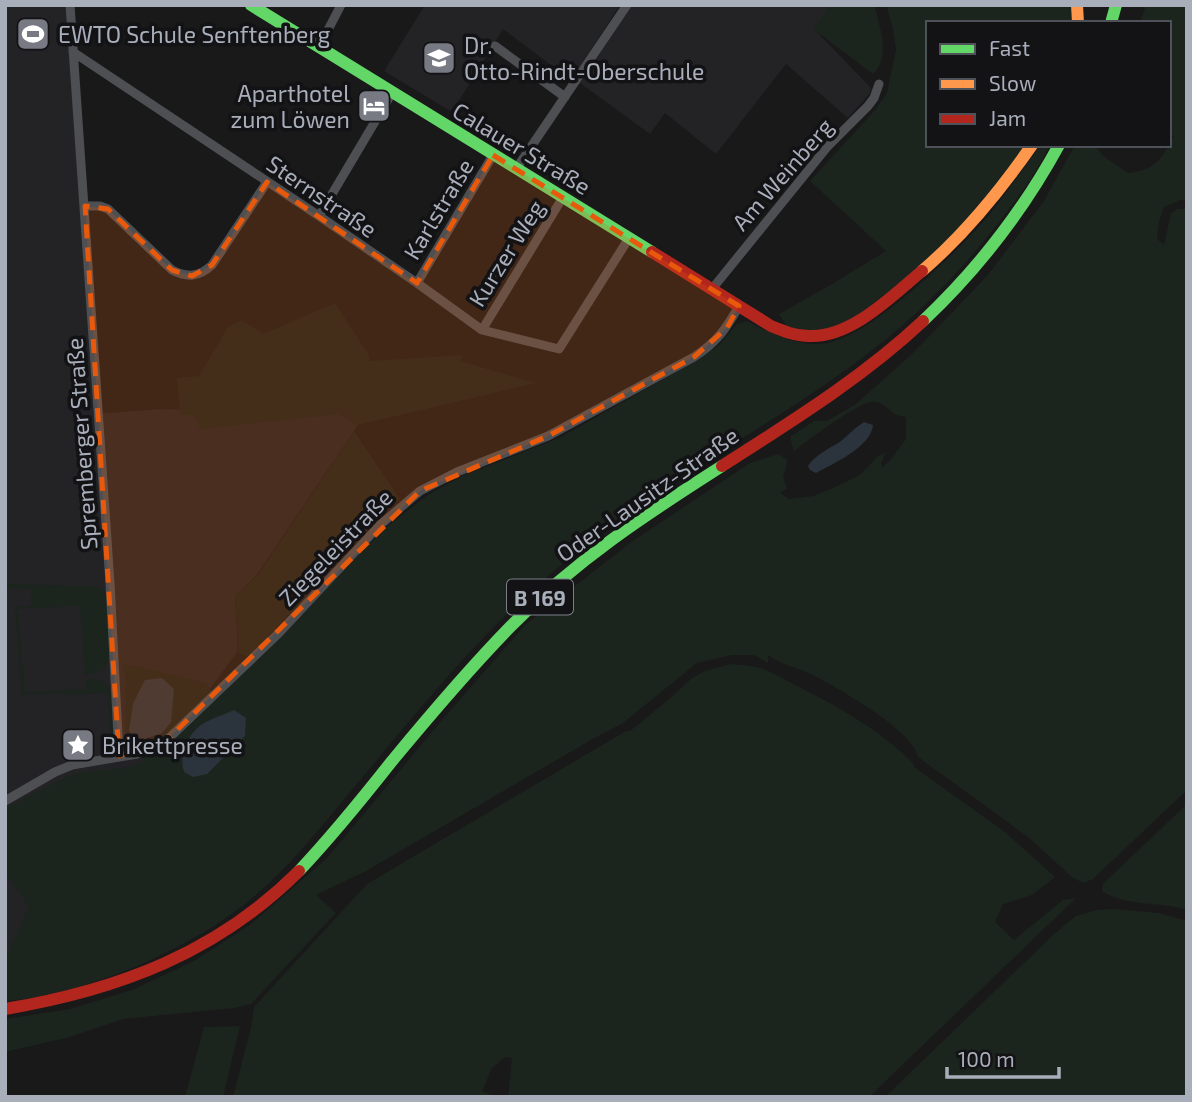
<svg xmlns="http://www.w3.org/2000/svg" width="1192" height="1102" font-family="'Exo 2',sans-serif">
  <rect width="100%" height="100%" fill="#19191a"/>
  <path fill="#232326" d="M5 5H66L94 414 161 409 340 414 358 425 256 576 235 596 238 651 182 727 142 752 145 763 5 978Z
    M425 5H620L571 80 503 29 452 112 384 71Z
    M632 5H831L814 29 871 88 870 93 848 118 786 64 716 154 665 113 650 134 580 83Z"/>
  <path fill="#1c241e" d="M831 5H874C880 26 891 57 873 74L813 29Z
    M886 5H1071L1072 23H928V145H1027L1018 158 948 241 917 270 854 318 823 331 810 332 787 327 779 314 832 284 886 251 810 181 875 110 887 93 896 49 893 28Z
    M1146 5H1187V201L1181 200 1164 207 1159 222 1157 239 1164 245 1171 213 1178 209H1187V790L1093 879 1083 883 1072 877 1028 837 918 757C913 730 837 688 813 675 799 668 781 665 768 655V663L754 655H732L697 663 623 723 591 740 366 871 316 895 336 913 251 1004 234 1008 123 1019 66 1038 5 1052V1019L70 1009 132 990 194 961 250 925 327 858 442 720 525 625 630 543 750 463 778 454 788 460 783 477 787 488 780 493 789 499 813 496 833 488 860 475 877 457 886 452 881 463 882 468 891 459 906 439V417C902 416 899 416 895 414 888 410 882 400 872 402 857 403 808 440 794 451L790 437 814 421H827L856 404 914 352 987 276 1044 201 1075 145H1095L1103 156 1128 173C1156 170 1161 159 1174 136L1169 135V23H1140Z
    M1040 145H1050C1036 174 1016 201 996 226 961 271 920 313 875 348 798 408 712 454 633 509 590 540 548 574 510 611 449 670 396 738 341 803 312 838 282 875 246 903 186 951 82 996 5 1001V959L29 907 5 872V809L73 774 127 767 145 762 140 744C131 744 130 742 126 734L125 674 122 663 206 683 213 693 194 715 388 526 426 496 462 476 559 438 694 362 719 345 737 324 747 321C771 333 799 348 828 343 872 335 964 247 993 210 1009 189 1025 167 1040 145Z
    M335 303 369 355V361L463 355 460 361 536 383 358 425 340 414 201 429 193 415H180L177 378 199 376 228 327 242 320 263 334Z
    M354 431 400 499C346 548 299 605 249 657L239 654 235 596 257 576Z
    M5 584 93 586 103 590 107 598 110 655C107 670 99 674 85 675L80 606 18 609 25 692 85 690V680C91 679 97 678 102 681 117 688 113 725 114 740L111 746 108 693 67 695 66 693 21 695 15 607 31 606V589L5 588Z
    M730 664C741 665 752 665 763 669 774 673 786 680 797 686 839 707 880 730 914 764V767L1005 832 1055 877 1032 895 1003 904 995 922 1014 940 1063 900 1076 898 869 1097H508L512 1058 505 1057 492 1068 482 1091 497 1097H233L251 1028 254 1007 367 884 626 731H630L667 701 692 678 705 671Z
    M1187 804V910C1160 901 1126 907 1102 891L1103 884 1109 878Z
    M1116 909 1159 913 1187 921V1097H885L1053 935 1076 916 1096 910Z
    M240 1026 223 1097H185L204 1027Z"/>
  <path fill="#2b343d" d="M864 422 873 425C871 447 834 463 816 473L810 470 808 466C816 454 829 449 841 441 849 434 855 428 864 422Z
    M162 678 174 689 171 722 162 733 142 740 135 737 129 731 133 704 145 680Z
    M234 710 246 718 245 736 207 774 193 777 184 772C181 761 182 756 186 745 196 721 212 720 234 710Z"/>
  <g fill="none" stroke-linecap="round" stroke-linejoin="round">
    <path stroke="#4d4f53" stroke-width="9" d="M70 5 110 583 119 756
      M495 46 565 97
      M319 47 341 5
      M73 52 319 216 417 283 482 330 559 349 629 238
      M516 169 627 5
      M85 206H100L108 209 172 270C187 278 199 277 212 265L267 182
      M319 216 392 93
      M417 283 493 155
      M712 289 828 146 868 106 874 98 879 84
      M482 330 563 197
      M5 801 55 772 72 765 137 754 153 748 168 739 279 633 380 525 420 491 457 472 548 436 694 357C717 342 726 329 739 306"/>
    <path stroke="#63d668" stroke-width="12" d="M251 5 652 252
      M1111 23 1116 5
      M923 321C978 269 1023 211 1059 145
      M299 871C332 836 362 799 392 761 430 715 469 669 511 626 576 560 645 515 722 466"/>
    <path stroke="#ff974d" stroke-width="12" d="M1077 5 1078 23
      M922 271C965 234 1000 191 1032 145"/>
    <path stroke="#b3261e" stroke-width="12" d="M652 252 771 326C783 331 795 336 809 336 851 338 892 296 922 271
      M722 466C792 421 862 378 923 321
      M5 1009C118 990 217 953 299 871"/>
  </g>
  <path fill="#e8590c" fill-opacity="0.2" stroke="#e8590c" stroke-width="5" stroke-dasharray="14 9" stroke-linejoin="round" d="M493 155 739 306 727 328 694 357 548 436 420 491 168 739 119 756 85 206 108 209 172 270 192 276 212 265 267 182 417 283Z"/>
  <defs>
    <symbol id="stadium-square" viewBox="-11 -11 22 22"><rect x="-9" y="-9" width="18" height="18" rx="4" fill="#777a83" stroke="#131316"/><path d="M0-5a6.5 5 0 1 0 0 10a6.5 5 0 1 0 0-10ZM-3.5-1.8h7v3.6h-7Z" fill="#fff"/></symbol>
    <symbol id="school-square" viewBox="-11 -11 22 22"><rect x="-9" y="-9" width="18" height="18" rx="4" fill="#777a83" stroke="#131316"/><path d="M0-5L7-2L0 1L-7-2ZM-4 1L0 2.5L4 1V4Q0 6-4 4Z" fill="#fff"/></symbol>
    <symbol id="hotel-square" viewBox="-11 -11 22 22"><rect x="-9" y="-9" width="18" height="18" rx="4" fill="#777a83" stroke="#131316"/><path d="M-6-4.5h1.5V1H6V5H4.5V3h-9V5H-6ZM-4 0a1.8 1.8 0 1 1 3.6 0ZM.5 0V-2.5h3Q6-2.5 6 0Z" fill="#fff"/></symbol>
    <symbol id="sight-square" viewBox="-11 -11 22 22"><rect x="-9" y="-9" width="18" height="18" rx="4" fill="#777a83" stroke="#131316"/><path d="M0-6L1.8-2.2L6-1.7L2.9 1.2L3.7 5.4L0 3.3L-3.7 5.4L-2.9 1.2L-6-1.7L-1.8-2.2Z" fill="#fff"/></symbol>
  </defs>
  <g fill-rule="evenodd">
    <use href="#stadium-square" x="14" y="15" width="38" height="38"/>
    <use href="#school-square" x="420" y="39" width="38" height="38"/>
    <use href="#hotel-square" x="355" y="87" width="38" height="38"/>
    <use href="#sight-square" x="59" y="726" width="38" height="38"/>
  </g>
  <g text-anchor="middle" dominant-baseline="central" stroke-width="7" stroke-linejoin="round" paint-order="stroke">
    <rect fill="#131316" stroke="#7c808a" stroke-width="2" x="507" y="579.5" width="66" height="35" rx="5"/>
    <g font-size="21" font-weight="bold" fill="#a9aebb">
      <text x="540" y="597">B 169</text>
    </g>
    <g font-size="23" fill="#a9aebb" stroke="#131316" text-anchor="start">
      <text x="58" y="34">EWTO Schule Senftenberg</text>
      <text x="464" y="45">Dr.<tspan x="464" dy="26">Otto-Rindt-Oberschule</tspan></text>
      <text x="350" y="93" text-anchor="end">Aparthotel<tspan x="350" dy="26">zum Löwen</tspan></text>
      <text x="102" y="745">Brikettpresse</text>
    </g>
    <g font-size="23" fill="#a9aebb" stroke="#131316">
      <text transform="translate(522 148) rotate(31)">Calauer Straße</text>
      <text transform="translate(782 174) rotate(-49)">Am Weinberg</text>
      <text transform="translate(322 196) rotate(34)">Sternstraße</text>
      <text transform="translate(438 209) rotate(-59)">Karlstraße</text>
      <text transform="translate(506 253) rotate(-58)">Kurzer Weg</text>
      <text transform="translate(81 444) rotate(-94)">Spremberger Straße</text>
      <text transform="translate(647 494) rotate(-35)">Oder-Lausitz-Straße</text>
      <text transform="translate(335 547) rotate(-46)">Ziegeleistraße</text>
    </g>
  </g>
  <rect width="1192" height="1102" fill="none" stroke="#a9aebb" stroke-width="14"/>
  <rect x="926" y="21" width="245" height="126" fill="#131316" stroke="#4f5158" stroke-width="2"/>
  <rect x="940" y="44" width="35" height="10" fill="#63d668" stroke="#4f5158" stroke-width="2"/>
  <text x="989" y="56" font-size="21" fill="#a9aebb">Fast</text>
  <rect x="940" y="79" width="35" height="10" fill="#ff974d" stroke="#4f5158" stroke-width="2"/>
  <text x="989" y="91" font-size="21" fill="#a9aebb">Slow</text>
  <rect x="940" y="114" width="35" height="10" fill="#b3261e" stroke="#4f5158" stroke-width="2"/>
  <text x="989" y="126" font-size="21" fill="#a9aebb">Jam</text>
  <path d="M947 1067v10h112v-10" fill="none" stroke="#a9aebb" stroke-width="3.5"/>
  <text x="958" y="1067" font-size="21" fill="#a9aebb" stroke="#131316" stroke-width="5" paint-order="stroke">100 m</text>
</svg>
